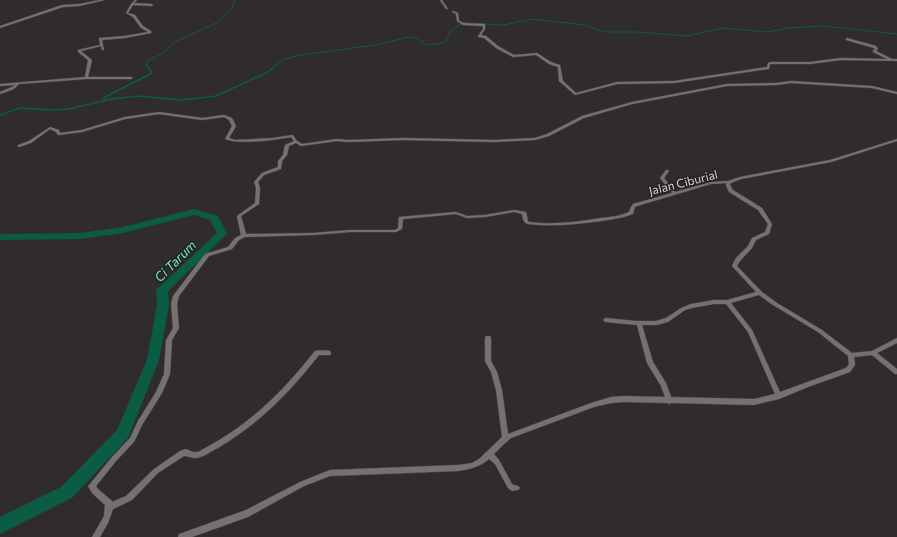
<svg xmlns="http://www.w3.org/2000/svg" width="897" height="537" font-family="Commissioner,sans-serif">
  <rect width="100%" height="100%" fill="#302c2c"/>
  <g fill="none" stroke-linecap="round" stroke-linejoin="round">
    <path stroke="#0a5c45" stroke-width="1" d="M147 66V61L163 53 175 42 216 23 232 8 235 0
      M275 66 282 60 300 55 376 45 409 37 417 38 427 45 439 44 446 41 451 30 463 23 504 25 532 19 584 25 606 32H639L686 36 723 28 767 32 789 28 823 26 897 34"/>
    <path stroke="#0a5c45" stroke-width="1.5" d="M104 101V98L109 95 152 73 147 65
      M0 115 20 108 53 110 68 109 112 99 138 96 181 100 216 96 268 72 276 65"/>
    <path fill="#0a5c45" fill-rule="evenodd" d="M194 209 218 216 227 234 168 291 169 305 159 360 128 438 73 497 0 534V517L61 487 117 430 147 360 157 305 156 290 217 233 210 220 194 215 123 233 80 239 0 240V234L80 233 123 227Z"/>
    <defs>
      <path id="minor" d="M100 0H105L79 6 63 7 0 28V26L62 5 79 4Z
        M135 0H137L134 3 152 4 153 5 152 6 133 5 128 13 135 15 143 26 151 31V33L125 38 102 40 104 50H102L101 46 81 51 92 60 88 77H132V79H86L19 84 14 89 0 94V92L12 87 15 85 0 86V84L85 77 88 60 78 52V50L100 45 99 38 125 36 148 32 141 28 133 17 126 13 131 4Z
        M440 0H442L448 9H446Z
        M453 11 458 13 459 21 464 23 485 24V29L481 35 486 36 498 46 514 55 537 53 551 62 560 65 563 81 576 93 617 82 674 81 767 67 768 63 771 62H810L841 58 887 59 873 52V50L875 49 874 48 846 40V38H847L876 46 878 49 876 51 892 59H897V61L841 60 810 64H770L769 69H768L674 83 617 84 575 95 559 81 558 67 549 64 536 55 513 57 496 48 484 38 478 37V36L483 29V26L463 25 457 21 456 14 452 12Z
        M791 81 872 86 897 92V94L872 88 791 83 776 85 727 86 632 104 584 118 549 136 535 140 494 142 404 140 348 142 337 141 301 146 296 143 289 146 287 155 282 161 281 169 264 175 258 182 260 188 259 204 241 216 246 234 313 233 350 230H395L398 228 399 217 456 212 467 216 485 215 514 210 526 212 528 221 529 222C554 225 577 222 601 218 611 217 620 216 629 212L631 207 633 204 672 193 660 178 666 170H668L669 171 664 178 675 192 711 182 728 181 740 177 830 160 897 139V141L831 162 741 179 731 183 730 185 733 190 762 208 772 224 769 234 756 240 752 248 740 261 737 266 762 292 777 303 822 330 852 353 872 351 897 338V343L877 353 897 369V374H895L872 355 854 357 855 365 850 372 808 387 779 399 754 405 671 403 669 404 667 403 624 402 611 403 594 407 511 438 503 445 494 454 499 460 512 484 514 485 518 486 520 488 518 490 512 491 508 488 495 464 489 459C480 467 470 469 458 471L330 476 304 486 248 517 192 537H178L179 534 182 533 246 510 300 482 330 470 458 465 472 463 479 459 502 437 496 390 491 372 485 361V338L486 336H490L491 338V361L497 372 502 390 508 434 591 403 611 397 624 396 665 397 661 386 647 363 637 325 606 322 604 321 603 320 604 319 606 318 636 321H656L666 318 681 308 691 304 714 300H727L756 292 732 266 736 258 748 246 752 238 765 232 768 224 758 210 729 192 726 185V183L711 184 637 206 635 207 633 214C623 218 613 219 602 221 577 224 553 227 528 224 523 223 523 218 522 214L514 212 485 217 467 218 456 214 403 219 402 229 396 232H350L313 235 245 237 239 240 232 249 209 256 179 296 177 304 179 328 172 340 170 374 162 393 142 425 134 442 116 461 96 486 98 489 112 501V502L126 496 154 469 180 451 186 449 193 452H198C248 426 280 395 315 351 320 350 325 350 330 351L331 353 330 355H319C289 393 260 423 218 448 211 451 203 458 195 458 191 458 188 456 184 456L158 473 132 500 113 509 108 523 100 537H92L104 516 105 505 92 493 88 486 90 484 112 457 130 438 138 421 156 392 164 374 166 340 173 328 171 304 173 296 205 254 228 247 235 238 241 235 237 216 255 203 256 188 254 182 262 173 278 167V161L283 155 285 145 294 141 291 137C276 140 238 145 225 139L232 126 229 120 224 117 202 120 159 114 125 119 82 132 59 135H58L56 132 50 129 31 143 19 147H18V145L29 141 50 127 59 130 60 133 82 130 125 117 159 112 202 118 224 115 232 118 236 126 229 138 235 140 273 138 292 135H293L297 141 302 144 337 139 348 140 404 138 494 140 535 138 547 134 582 116 632 102 727 84 776 83ZM759 295 773 305 818 332 848 356 849 364 846 368 780 392 752 330 731 303ZM714 304H726L748 332 775 394 754 399 671 397 666 383 653 362 642 325H656L668 322 685 310 692 308Z"/>
    </defs>
    <use href="#minor" stroke="#4e4a4a" stroke-width="1"/>
    <use href="#minor" fill="#757171" fill-rule="evenodd"/>
  </g>
  <g text-anchor="middle" dominant-baseline="central" stroke-width="3" stroke-linejoin="round" paint-order="stroke">
    <g font-size="12" fill="#d8d6d6" stroke="#262222">
      <text transform="translate(683 182) rotate(-14)">Jalan Ciburial</text>
    </g>
    <g font-size="13" font-style="italic" fill="#6df0c2" stroke="#262222">
      <text transform="translate(175 261) rotate(-45)">Ci Tarum</text>
    </g>
  </g>
</svg>
